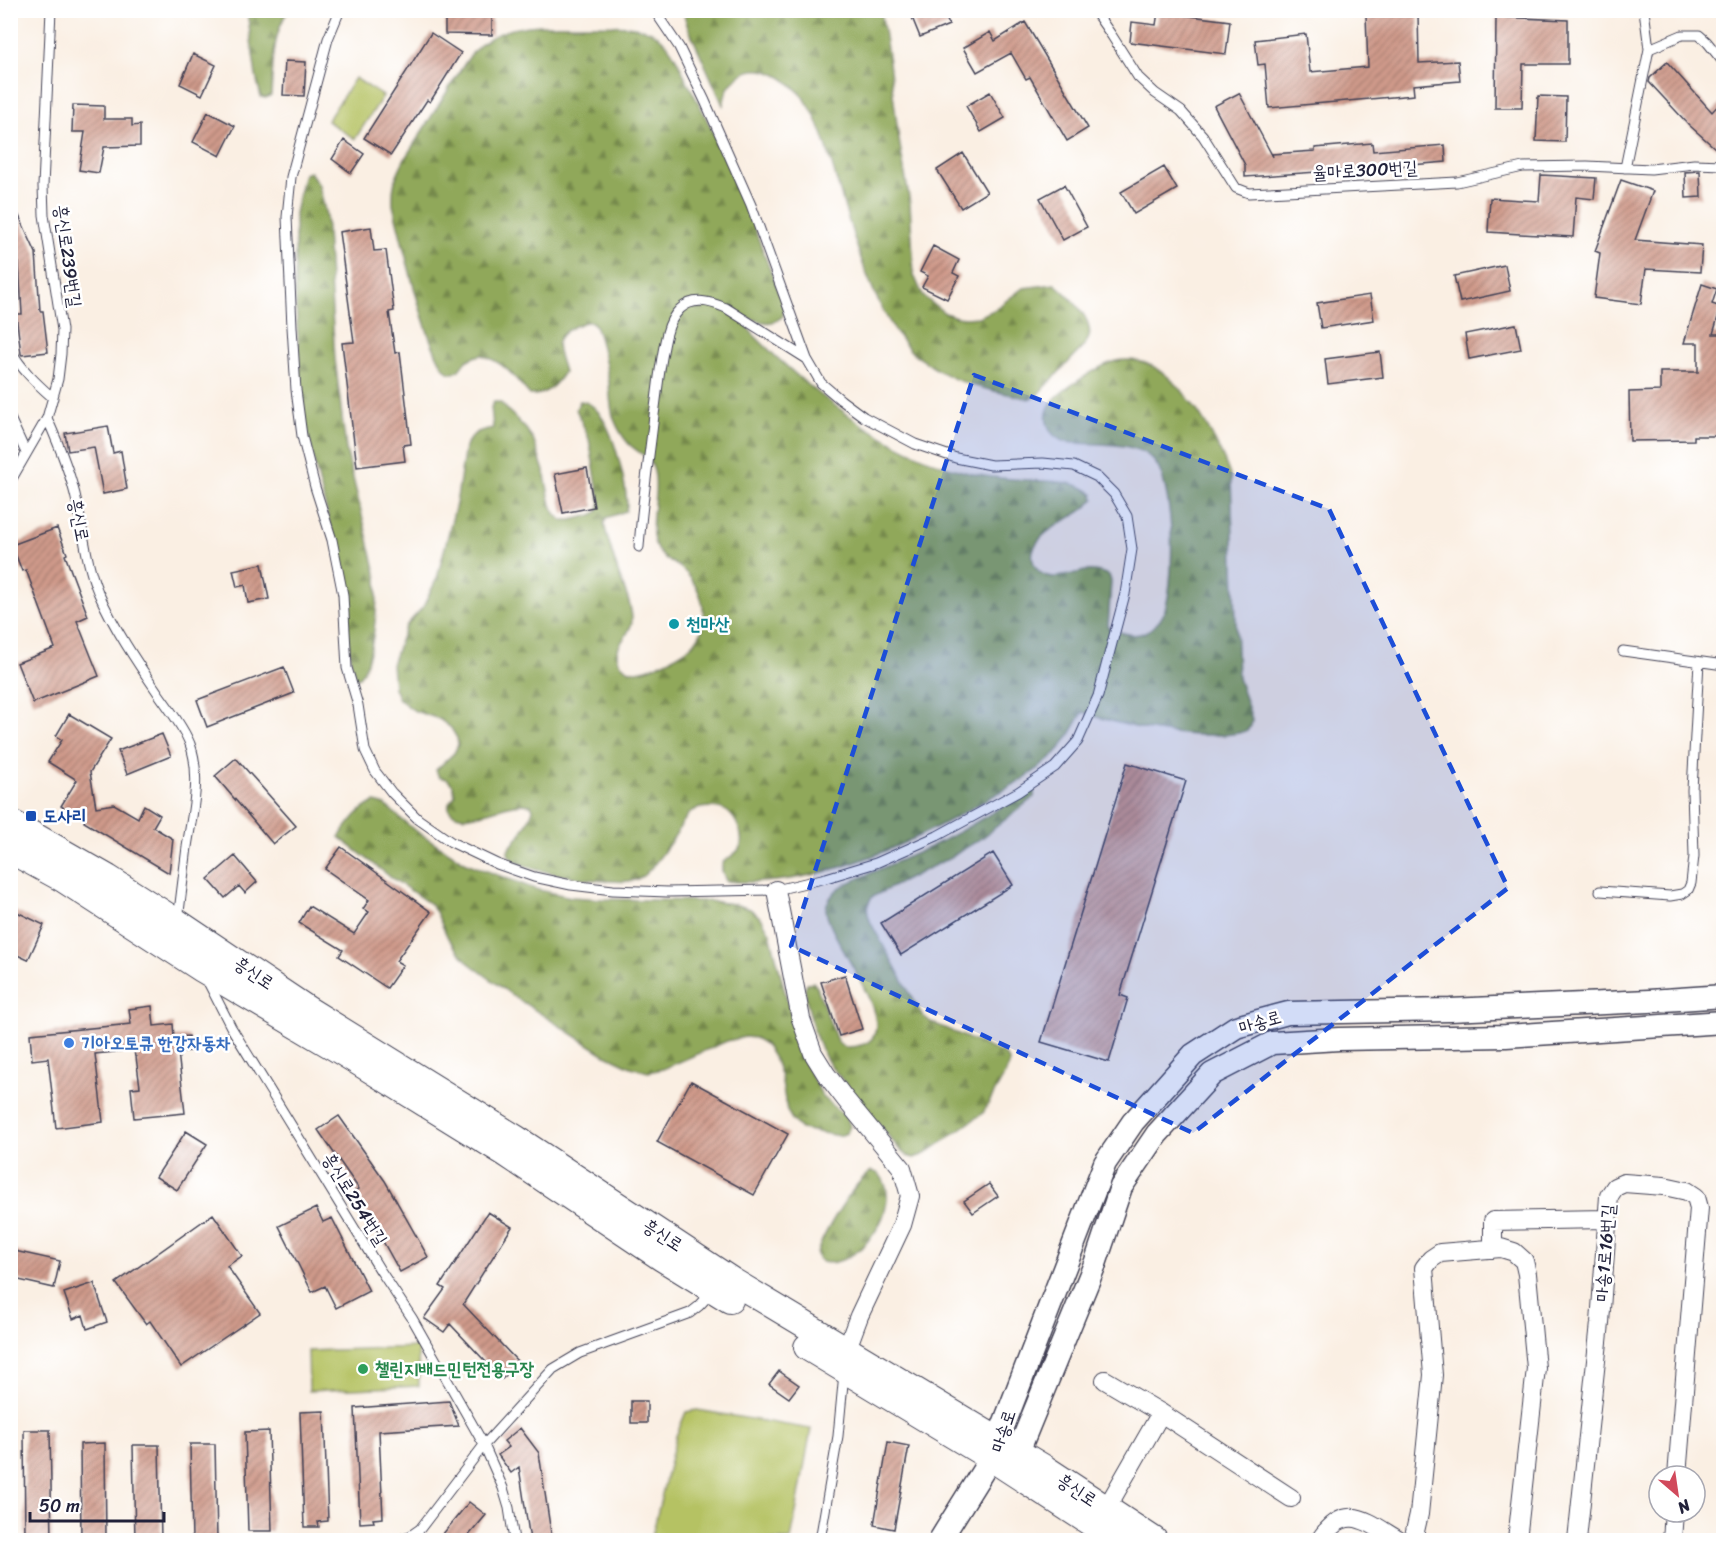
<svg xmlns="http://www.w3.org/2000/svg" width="1734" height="1551" font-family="Sriracha,'Poor Story',sans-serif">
  <defs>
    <pattern id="forest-firs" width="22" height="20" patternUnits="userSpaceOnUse" patternTransform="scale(1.5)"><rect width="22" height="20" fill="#90a85a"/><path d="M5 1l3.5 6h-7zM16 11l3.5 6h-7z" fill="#75884c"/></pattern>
    <pattern id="building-hatch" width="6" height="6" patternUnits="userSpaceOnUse" patternTransform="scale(1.5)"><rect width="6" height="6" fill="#cf9a8a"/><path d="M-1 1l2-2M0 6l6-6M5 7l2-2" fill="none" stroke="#a87d72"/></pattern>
  </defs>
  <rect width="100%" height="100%" fill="#fff"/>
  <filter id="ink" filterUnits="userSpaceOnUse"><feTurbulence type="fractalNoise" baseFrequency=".0167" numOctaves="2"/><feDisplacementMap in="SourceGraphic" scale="12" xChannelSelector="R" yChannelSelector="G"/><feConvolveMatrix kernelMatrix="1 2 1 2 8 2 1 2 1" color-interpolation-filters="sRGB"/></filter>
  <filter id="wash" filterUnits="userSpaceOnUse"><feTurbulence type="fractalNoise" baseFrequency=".008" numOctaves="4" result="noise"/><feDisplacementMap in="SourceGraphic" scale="24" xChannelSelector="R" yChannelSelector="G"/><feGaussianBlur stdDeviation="1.35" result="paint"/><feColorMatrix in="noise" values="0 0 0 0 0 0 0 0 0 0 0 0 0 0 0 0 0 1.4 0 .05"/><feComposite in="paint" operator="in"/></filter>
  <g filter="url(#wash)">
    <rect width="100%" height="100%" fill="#faefe3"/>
    <path fill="url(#forest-firs)" stroke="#59654a" stroke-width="1.5" d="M247 11H288C272 34 273 68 271 95L266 98 261 97 256 76Z
      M683 11H881L889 62 899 140 910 203 914 275 923 296 945 313 956 317 966 318 978 317 994 310 1023 288 1055 284C1068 295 1094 318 1089 337 1088 340 1086 343 1084 346L1036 396 1029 399C991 390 954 385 923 360 918 357 912 353 909 349 871 306 852 232 836 178 829 155 823 130 811 109 795 80 754 50 729 87 725 92 725 99 723 105L687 25Z
      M595 25C616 26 643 23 661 38 674 50 681 69 689 85 728 156 756 231 784 307L783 316C770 328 760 320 747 318L748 328 753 334C808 391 887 451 965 472 985 477 1007 479 1028 480 1050 482 1075 479 1093 494L1094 499C1079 519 1044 525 1034 548 1031 555 1032 560 1035 566 1046 586 1070 573 1086 571 1094 570 1101 572 1109 575L1111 581 1108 628C1119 631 1132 638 1143 633 1151 630 1160 622 1163 615 1176 585 1174 496 1158 467 1142 437 1094 447 1066 442 1058 440 1052 435 1049 428 1037 403 1069 387 1087 375 1100 367 1113 359 1129 360 1176 360 1218 439 1231 478L1238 678 1252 719 1251 726 1246 731C1234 735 1222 735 1209 735 1165 735 1124 727 1083 712 1074 727 1067 742 1055 754 1037 772 1013 785 991 797 917 841 813 891 726 881L722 871V863C727 859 736 854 739 849 746 839 736 818 728 812 720 806 701 806 693 811 684 816 680 829 674 837 665 850 655 866 643 876 642 876 636 880 635 880 616 886 523 872 511 858 508 855 508 854 508 850 518 838 529 824 533 809L531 805C511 801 490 814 470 816 463 818 446 815 449 803 449 802 454 797 455 796L453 785 447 779 439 777 436 770 454 753 458 745 457 738 451 728 439 719 415 711 406 705 399 699 394 688 392 664 405 627 423 607 437 578 456 504 465 447C473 432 477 431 493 428L491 407 494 402H500L526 429 533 439 544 471 551 505 556 515 562 520H571L592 515 598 511 600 502 589 439 576 409 580 401C610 402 626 481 627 505L626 511 606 518 604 524C608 540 613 556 618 572 623 587 632 604 632 620 632 635 611 646 619 661 622 666 628 670 634 671 648 672 686 653 695 642 703 633 705 619 703 608 702 593 690 574 678 566 670 561 662 558 657 549 645 526 661 492 653 468 649 455 636 452 628 443 622 436 617 427 614 419 610 408 610 394 609 383 606 363 602 344 595 325L592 322C584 321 580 324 573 327 548 340 559 351 564 372 556 385 545 396 530 395 513 376 507 364 482 355 476 356 470 358 465 362 461 367 458 374 451 373 431 372 399 228 393 205 392 186 395 177 404 160L465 63C469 58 472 52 477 48 507 18 557 26 595 25Z
      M310 172 319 185 326 215 335 359 346 449 377 577C378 598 374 665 358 678L355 677 350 658 345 582 315 466 306 424 301 388 295 290V213L303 176 306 173Z
      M1029 790 1034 791V797L982 838 951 857 872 897C865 907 867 912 871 923L922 1015 931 1022 1004 1054 1009 1060V1066L1004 1076 983 1113 925 1154 914 1158 907 1156 899 1149 830 1065 821 1049 814 1031 807 1002 805 988 807 983 813 982 817 987 837 1041 844 1047C926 1049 824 939 826 908 827 901 833 893 838 889 848 882 860 878 871 873 891 864 911 856 930 847 964 831 997 810 1029 790Z
      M375 802 385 805 413 829 466 863 535 889 571 897 603 899 709 901 734 904 750 909 762 919 770 933 802 1058 823 1097 847 1118 850 1126 847 1133 839 1136 801 1129 793 1121 787 1111 781 1077 775 1060 765 1044 755 1038 745 1037 727 1041 663 1069 648 1072 631 1067 602 1053 513 996 470 964 458 951 448 938 436 912 430 904 389 876 339 837C350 822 358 809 375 802Z
      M872 1171C880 1173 882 1177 885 1184 897 1216 856 1269 822 1262L818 1258 817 1254C822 1235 855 1180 872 1171Z"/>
    <path fill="#b5c264" stroke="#6c7250" stroke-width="1.5" d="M355 78 383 96 355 139 327 121Z
      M418 1347 419 1386 309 1391 308 1351Z
      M697 1410 811 1429 791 1540H651L676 1436 686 1412Z"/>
    <g id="blocks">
      <path fill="url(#building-hatch)" d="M457 10H492V35L445 34V17H457Z
        M909 10H943L949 25 920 37Z
        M1158 12 1230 21 1226 54 1130 42 1132 22 1156 25Z
        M1418 13 1419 63 1458 61 1460 81 1413 85 1414 95 1269 108 1265 64 1258 65 1255 40 1306 34 1310 72 1368 67 1366 15Z
        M1496 17 1568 20V64H1523L1522 108H1495Z
        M1025 22 1088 128 1067 141 1030 77 1026 79 1011 53 977 72 963 48 990 32 995 41Z
        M431 33 461 53 430 102 427 100 391 155 364 138Z
        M193 54 216 65 202 95 180 84Z
        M285 61 306 62 304 96 283 95Z
        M1667 62 1712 112 1724 99V138L1715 148 1689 125 1649 82 1650 78Z
        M990 92 1005 118 981 132 966 106Z
        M1239 93 1273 157 1272 154 1315 151V148L1372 143 1373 151 1445 145 1446 162 1317 173V172L1245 177V165L1214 106Z
        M1538 96 1566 97 1565 142 1536 141Z
        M73 105 104 106V119H132V126L140 125V146L104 147 99 173 79 170 85 132H72Z
        M208 112 235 126 220 156 193 142Z
        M344 140 364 154 351 173 332 159Z
        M963 153 987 192 961 208 937 170Z
        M1164 167 1177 189 1134 214 1121 192Z
        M1700 171 1701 197 1686 198 1685 172Z
        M1541 175 1596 178 1594 199 1576 197 1573 237 1488 232 1490 198 1539 201Z
        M1621 180 1653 191 1635 240 1702 245 1700 272 1646 269 1641 304 1594 298 1600 253 1595 251Z
        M1064 185 1087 227 1063 240 1040 198Z
        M10 196 36 253 40 311H43L48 352 22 355 21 354 16 314H22L19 263 10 267Z
        M371 227 374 251 386 250 394 311 389 312 395 353 400 352 411 444 403 445 405 461 357 467 342 343 354 342 339 232Z
        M933 246 959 260 953 273 959 276 947 299 922 287 928 276 920 272Z
        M1505 265 1510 291 1460 302 1454 276Z
        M1702 284 1717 289 1712 304 1721 307 1713 334H1724V436H1694V440L1630 441 1629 392 1660 391V372H1698V343H1684Z
        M1370 295 1374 320 1321 328 1317 303Z
        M1516 324 1521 349 1469 359 1465 334Z
        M1380 352 1383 377 1328 384 1325 359Z
        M108 426 113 453 121 451 127 489 103 494 94 447 68 451 65 433Z
        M587 468 594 507 563 513 555 474Z
        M57 528 67 554 65 555 88 616 77 621 99 676 33 703 17 663 55 648 26 570 22 571 12 545Z
        M262 564 269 599 248 603 245 585 237 587 233 570Z
        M284 667 294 693 207 727 197 700Z
        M69 714 111 739 90 772 96 807 114 804 138 818 144 805 160 815 153 827 173 839 169 873 84 822 85 820 61 806 77 780 48 762 62 740 56 736Z
        M162 734 171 756 127 774 118 751Z
        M236 758 296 826 273 844 215 776Z
        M1127 763 1186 781 1120 995 1128 998 1109 1062 1041 1042Z
        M341 847 431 912 396 961 403 965 387 988 339 956 343 950 299 923 309 906 354 934 369 912 363 909 369 900 325 869Z
        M993 853 1013 885 901 955 881 923Z
        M235 856 257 882 245 893 239 886 225 898 208 879Z
        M15 911 44 925 28 960 15 954 10 932V922Z
        M845 975 862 1029 839 1036 821 982Z
        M152 1006 154 1026 173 1024 174 1037 189 1036 191 1051 178 1052 185 1113 134 1118 131 1088 140 1087 136 1057H135L134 1050 95 1054 103 1122 56 1128 48 1058 32 1060 30 1034 131 1024 129 1009Z
        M691 1081 788 1134 754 1195 657 1142Z
        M339 1116 385 1181 428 1257 400 1272 355 1191 359 1189 318 1130Z
        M186 1131 207 1144 177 1190 156 1177Z
        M989 1184 998 1196 973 1213 964 1201Z
        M316 1208 323 1222 332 1218 369 1291 336 1308 325 1286 312 1292 279 1226Z
        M488 1212 512 1227 463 1304 519 1363 502 1379 450 1324 444 1332 424 1318 445 1289 440 1286Z
        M213 1214 242 1256 227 1266 260 1313 181 1367 150 1321 146 1324 116 1283Z
        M10 1250 60 1261 54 1288 10 1278Z
        M94 1283 107 1322 87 1329 83 1315 73 1319 64 1293Z
        M779 1371 799 1385 789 1398 769 1384Z
        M449 1401 459 1426 379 1431 383 1518 373 1519 374 1522 360 1523 355 1408Z
        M631 1401H647V1423H631Z
        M324 1411 328 1521 318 1522 319 1527H304L300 1412Z
        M520 1428 539 1453 552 1540H530L519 1467 511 1473 498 1455 509 1447 504 1441Z
        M24 1430H50L52 1540H25Z
        M269 1431 272 1531H248L245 1432Z
        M888 1442 909 1446 894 1529 874 1525Z
        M105 1443 106 1540H81L80 1444Z
        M190 1444H215L217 1540H192Z
        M133 1445H159L161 1540H135Z
        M469 1502 486 1515 465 1540H438Z"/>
    </g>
  </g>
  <g filter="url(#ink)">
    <use href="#blocks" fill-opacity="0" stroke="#424154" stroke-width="1.5"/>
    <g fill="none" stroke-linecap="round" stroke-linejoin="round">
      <defs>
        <path id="service" d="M340 10 328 39 291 177 287 217 292 327 296 390 302 436 315 487 332 540 343 595 347 668 358 705 365 750 375 771 392 793 418 819 451 842 497 864 534 877 571 885 613 890 668 892 776 890 826 878 876 863 937 836 1018 792 1055 767 1078 741 1098 696 1125 594 1132 549 1127 516 1114 494 1097 477 1074 466 1043 463 991 465 956 458 915 444 864 417 841 400 821 383 807 359 751 205 705 101 679 47 654 10
          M1094 10 1112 36 1138 77 1155 93 1181 111 1203 136 1236 188 1249 193 1457 182 1523 167 1587 166 1651 169 1694 164 1724 165
          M1644 10 1649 49
          M1625 168 1649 49 1682 35H1699L1707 42 1724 63
          M10 349C21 369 36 383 53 398
          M10 418 26 453
          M47 418C59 445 71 474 77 503 84 534 86 563 98 592 114 628 136 661 158 693 169 709 183 726 190 744 202 777 192 814 187 847 184 871 181 895 178 920
          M10 482 47 418 58 379 61 354 62 330 44 215 43 186 51 10
          M639 547C642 503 649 459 654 415 658 388 660 360 667 333 669 325 673 316 680 309 694 296 711 302 726 308L807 359
          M1623 651 1724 665
          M1600 891 1670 896 1682 894 1688 890 1691 883 1694 856 1692 790 1699 662
          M207 980 231 1027 380 1270 412 1318 484 1445 503 1488 509 1508 514 1540
          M396 1540 410 1536 420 1529 484 1445 553 1369 580 1353 690 1313 699 1306 712 1292
          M820 1540 838 1436 844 1373"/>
        <path id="minor" d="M776 890 801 1019 813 1053 826 1074 846 1100 902 1168 910 1196 902 1225 859 1316 846 1351 845 1361
          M1493 1249V1221L1607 1219
          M1105 1380 1161 1413 1291 1498
          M1106 1509 1161 1413
          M1320 1540C1346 1501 1366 1521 1398 1540
          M1413 1540 1419 1514 1433 1375 1424 1268 1431 1259 1440 1253 1501 1248 1514 1252 1524 1261 1527 1274 1536 1368 1517 1540
          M1577 1540 1600 1323 1609 1196 1615 1187 1624 1183 1664 1186 1687 1191 1696 1197 1699 1208 1677 1476
          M1672 1540 1674 1512"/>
        <path id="tertiary" d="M1002 1456 1018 1452 1095 1264 1121 1187 1157 1134 1212 1074 1272 1043 1339 1039 1506 1036 1724 1022
          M940 1540 991 1458 1105 1163 1133 1122 1193 1055 1236 1027 1288 1013 1450 1010 1649 1001 1724 996"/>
        <path id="secondary" d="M10 822 108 878 177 922 307 1009 517 1139 734 1282 1046 1469 1154 1540
          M10 850 63 879 202 969 337 1049 505 1153 662 1258 730 1300
          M807 1347 991 1458 1117 1540"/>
      </defs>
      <use href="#service" stroke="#424154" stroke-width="11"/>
      <use href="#minor" stroke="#424154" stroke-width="20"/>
      <use href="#tertiary" stroke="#424154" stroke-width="25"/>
      <use href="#secondary" stroke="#424154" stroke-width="28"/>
      <use href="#service" stroke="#fff" stroke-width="9"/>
      <use href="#minor" stroke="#fff" stroke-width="18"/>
      <use href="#tertiary" stroke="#fff" stroke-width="22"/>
      <use href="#secondary" stroke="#fff" stroke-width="26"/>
    </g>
  </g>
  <path fill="#1d4ed8" fill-opacity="0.2" stroke="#1d4ed8" stroke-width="4.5" stroke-dasharray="12 8" stroke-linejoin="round" d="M974 375 1329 509 1508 888 1193 1133 791 946Z"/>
  <circle fill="#0f9aa8" stroke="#fff" stroke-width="2" cx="674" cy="624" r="6"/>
  <rect fill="#1a4fb4" stroke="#fff" stroke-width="2" x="25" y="810" width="12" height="12" rx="3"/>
  <circle fill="#3f7fe0" stroke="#fff" stroke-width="2" cx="69" cy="1043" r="6"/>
  <circle fill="#2e9e5b" stroke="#fff" stroke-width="2" cx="363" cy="1369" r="6"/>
  <g text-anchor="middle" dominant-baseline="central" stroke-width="5" stroke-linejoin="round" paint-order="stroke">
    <g font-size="18" fill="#22223b" stroke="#fff">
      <text transform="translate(1365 170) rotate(-3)">율마로300번길</text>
      <text transform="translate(68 256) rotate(82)">흥신로239번길</text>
      <text transform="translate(79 520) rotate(79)">흥신로</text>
      <text transform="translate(254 973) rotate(34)">흥신로</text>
      <text transform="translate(1260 1022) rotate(-16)">마송로</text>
      <text transform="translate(355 1199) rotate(58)">흥신로254번길</text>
      <text transform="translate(663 1235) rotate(33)">흥신로</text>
      <text transform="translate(1605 1253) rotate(-86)">마송1로16번길</text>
      <text transform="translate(1003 1431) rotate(-72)">마송로</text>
      <text transform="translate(1077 1490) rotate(34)">흥신로</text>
    </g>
    <g font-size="18" font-weight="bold" fill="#0d838f" stroke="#fff" text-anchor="start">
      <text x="686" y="624">천마산</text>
    </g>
    <g font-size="18" font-weight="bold" fill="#164399" stroke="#fff" text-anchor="start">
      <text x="43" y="816">도사리</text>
    </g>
    <g font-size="18" font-weight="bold" fill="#366cbe" stroke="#fff" text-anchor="start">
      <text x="81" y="1043">기아오토큐 한강자동차</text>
    </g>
    <g font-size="18" font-weight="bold" fill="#27864d" stroke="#fff" text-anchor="start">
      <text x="375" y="1369">챌린지배드민턴전용구장</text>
    </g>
  </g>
  <rect width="1734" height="1551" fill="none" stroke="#fff" stroke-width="36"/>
  <g transform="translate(1677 1494) rotate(151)"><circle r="28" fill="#ffffff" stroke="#a7a7b1" stroke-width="1.5"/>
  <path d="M0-4.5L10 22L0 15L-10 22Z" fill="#d1495b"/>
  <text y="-9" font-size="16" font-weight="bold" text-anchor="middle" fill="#22223b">N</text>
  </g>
  <path d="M30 1512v9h134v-9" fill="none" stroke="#22223b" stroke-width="3"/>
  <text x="39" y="1512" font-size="18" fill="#22223b" stroke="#ffffff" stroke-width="4.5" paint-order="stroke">50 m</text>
</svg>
